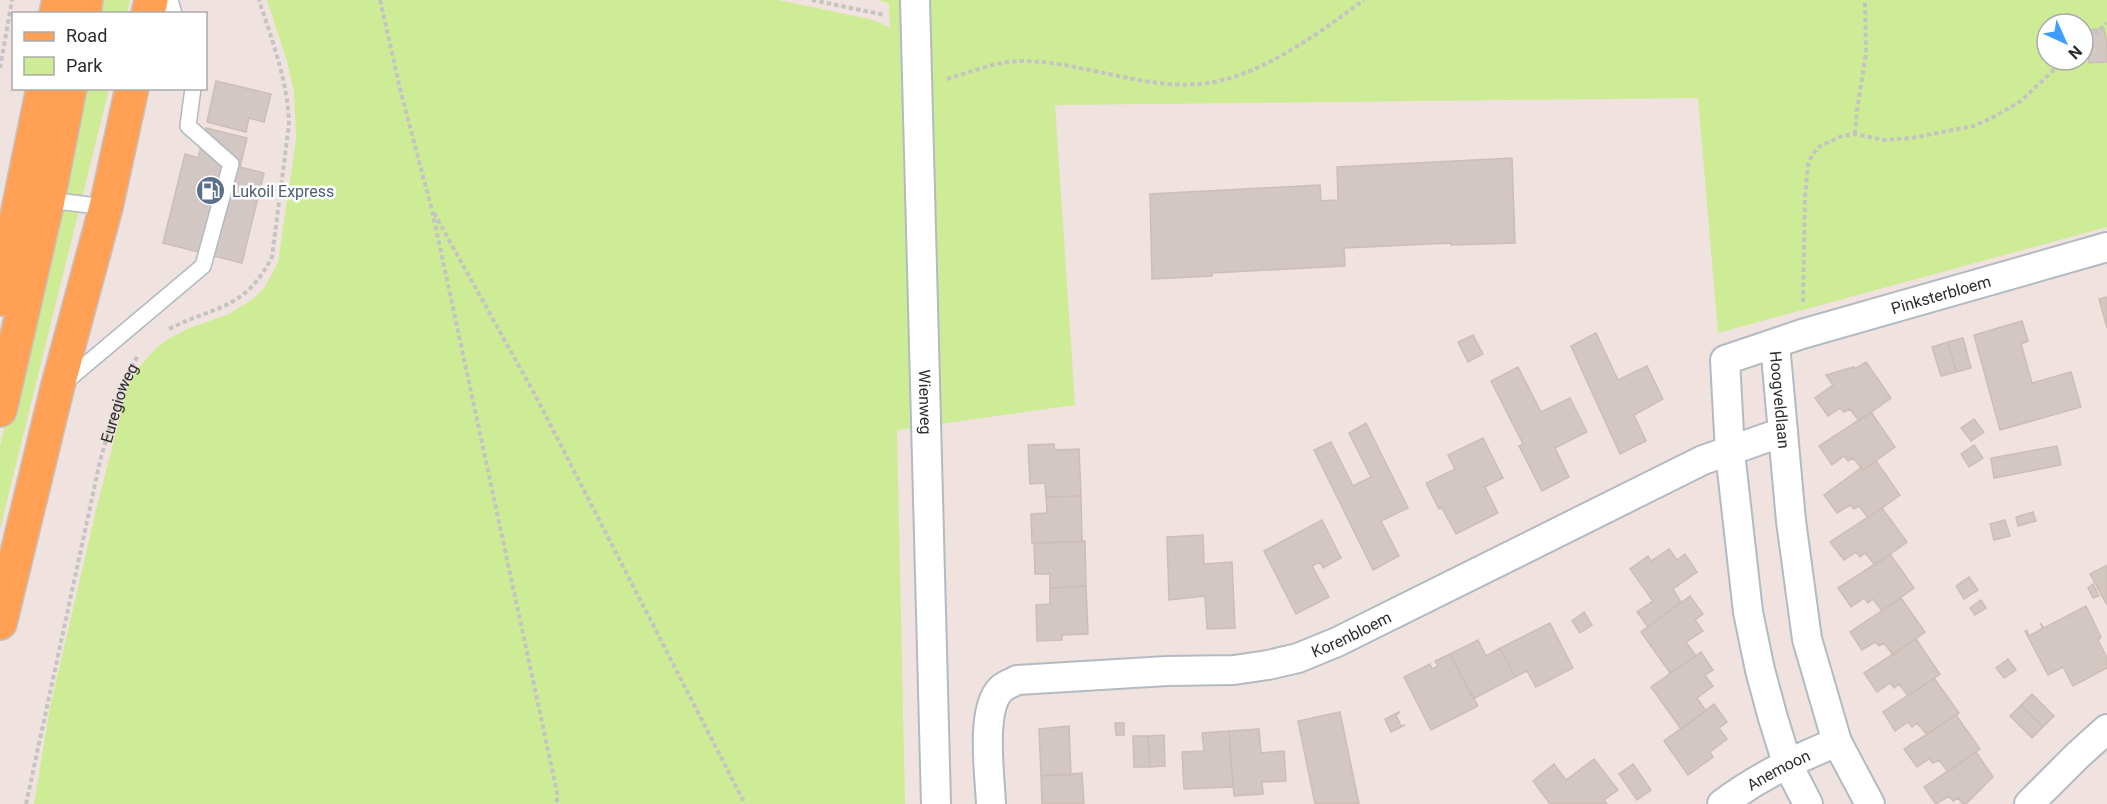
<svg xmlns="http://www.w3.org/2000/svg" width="2107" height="804" font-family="Roboto,sans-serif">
  <rect width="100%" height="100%" fill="#f0e2de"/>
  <path fill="#ceec95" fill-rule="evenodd" d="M93 0H130L127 13 90 14Z
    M267 0H778L874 20 890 28 889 3 876 0H2107V227L1718 333 1698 98 1055 105 1075 405 897 430 905 804H34L50 707 97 506 128 386 139 367 156 348 168 339 187 329 229 314 254 298 265 287 278 262 296 140 294 92 287 61ZM2047 24H2083V60H2047Z
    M78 89H109L0 529V446L60 183Z"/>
  <path fill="#d2c7c2" stroke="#ccbeb7" stroke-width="1.5" d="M2104 29 2107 43V62L2089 63 2087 30Z
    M216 81 271 94 264 122 249 118 246 132 207 122Z
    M206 128 247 138 240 167 264 173 242 263 163 243 185 154 198 158Z
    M1512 158 1515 243 1451 245V243L1344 248 1345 266 1212 273V276L1152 279 1150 194 1320 185 1321 201 1338 200 1337 167Z
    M2107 297V328L2099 299Z
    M2022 321 2028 341 2021 344 2032 383 2071 372 2081 407 2000 430 1974 335Z
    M1596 333 1618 380 1647 366 1663 399 1634 415 1646 441 1620 454 1571 346Z
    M1473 335 1483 354 1468 362 1458 342Z
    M1963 338 1971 368 1956 372 1948 342Z
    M1948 342 1956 372 1941 376 1932 347Z
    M1866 362 1891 398 1859 421 1850 409 1844 412 1840 408 1828 416 1815 398 1833 385 1826 375 1854 367 1855 369Z
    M1518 367 1541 412 1570 398 1587 432 1555 448 1569 477 1542 491 1519 446 1523 444 1491 381Z
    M1871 412 1895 447 1863 470 1853 458 1848 461 1844 456 1832 465 1819 446Z
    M1974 419 1984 432 1971 441 1961 428Z
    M1366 423 1408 508 1381 521 1399 556 1373 570 1314 450 1331 442 1353 486 1371 477 1349 433Z
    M1483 438 1503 478 1485 487 1498 513 1456 534 1442 508 1439 509 1426 483 1455 469 1448 455Z
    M1054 444 1055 450 1079 449 1081 496 1046 497 1045 483 1030 484 1028 445Z
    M1974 445 1983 458 1969 467 1961 454Z
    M2057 446 2061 465 1994 478 1991 458Z
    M1876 461 1900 495 1868 518 1859 506 1854 509 1850 505 1837 513 1824 495 1861 468 1863 470Z
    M1081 496 1082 542 1032 543 1031 514 1047 513 1046 497Z
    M1882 508 1907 542 1875 565 1865 553 1860 557 1856 552 1844 560 1830 542Z
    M2033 512 2036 521 2018 526 2016 517Z
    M1322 520 1341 558 1323 568 1320 562 1312 566 1329 597 1296 614 1264 551Z
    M2005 520 2010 536 1994 540 1990 524Z
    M1203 535 1204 564 1232 562 1235 628 1207 629 1205 596 1169 600 1167 537Z
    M1085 541 1086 586 1050 588V574H1035L1034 543Z
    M1669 549 1677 560 1685 554 1697 572 1673 589 1681 602 1648 627 1637 612 1653 601 1630 569 1648 556 1651 561Z
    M1890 554 1914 588 1882 611 1873 599 1868 603 1864 598 1851 607 1838 588Z
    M2107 565V605L2090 574Z
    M1969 577 1978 590 1964 599 1956 586Z
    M2093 584 2099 596 2093 598 2088 588Z
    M1086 586 1088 634 1062 635V640L1037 641 1036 605 1050 604V588Z
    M1690 596 1703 614 1695 620 1703 631 1686 642 1696 656 1670 673 1641 632Z
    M1901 598 1925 632 1893 655 1884 643 1879 646 1875 642 1862 650 1850 632Z
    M1981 600 1986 608 1975 615 1970 608Z
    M2086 606 2101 637 2098 640 2107 658V668L2073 686 2063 667 2048 675 2025 631 2027 630 2029 636 2043 628 2040 623 2044 628Z
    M1584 612 1592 625 1580 633 1572 621Z
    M1550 623 1573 668 1536 687 1527 671 1515 677 1500 648Z
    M1916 639 1940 674 1908 696 1899 684 1894 688 1890 683 1877 692 1864 673Z
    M1478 640 1486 656 1500 648 1515 677 1473 699 1450 654Z
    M1701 652 1713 670 1705 675 1713 686 1697 698 1706 711 1681 729 1651 687Z
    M1450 654 1478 706 1431 730 1404 677 1430 664 1432 669 1438 666 1435 661Z
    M2008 659 2016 670 2004 678 1996 668Z
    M1934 678 1959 713 1927 735 1917 723 1912 727 1908 722 1895 731 1883 712Z
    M2032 694 2054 716 2043 727 2021 705Z
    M1714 704 1727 722 1719 728 1727 739 1710 752 1713 757 1688 775 1664 741Z
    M2021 705 2043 727 2032 738 2010 716Z
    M1340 712 1359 804H1315L1298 721Z
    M1399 712V713L1396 715 1401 726 1405 725 1391 732 1385 719Z
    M1956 715 1980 749 1948 772 1939 760 1933 763 1929 759 1917 767 1904 749Z
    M1115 723H1124V735H1116Z
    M1069 726 1071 775 1041 776 1039 729Z
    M1259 729 1261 753 1284 751 1286 781 1262 782 1263 794 1234 796 1229 731Z
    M1229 731 1233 787 1184 789 1182 752 1204 751 1202 733Z
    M1164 735 1165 766 1150 767 1148 736Z
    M1133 736H1148L1150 767H1134Z
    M1976 752 1993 777 1966 804H1963L1958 798 1953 801 1949 796 1936 804 1924 787Z
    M1594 759 1618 790 1604 800 1607 804H1550L1533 781 1554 764 1566 780Z
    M1633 764 1651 790 1637 800 1619 774Z
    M1082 773 1084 804H1042L1041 776Z"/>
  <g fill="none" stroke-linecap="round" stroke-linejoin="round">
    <defs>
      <path id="lane" d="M170 0 174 14
        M44 202 48 200 106 207
        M64 383 203 266 231 164 188 126 193 88"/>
      <g id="street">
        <path id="s2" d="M915 0 936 804"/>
        <path id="s3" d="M1775 344 1791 521 1807 639 1837 742 1870 804"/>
        <path id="s4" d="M991 804C990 777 980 709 1001 689 1005 685 1012 683 1017 680L1167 671 1234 670 1268 665 1298 658 1337 642 1703 460 1783 432"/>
        <path id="s5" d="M1722 804C1758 777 1796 759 1837 742"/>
        <path id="s6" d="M1808 804 1787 763 1773 718 1760 670 1748 612 1730 452 1725 360 1802 334 2107 247"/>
        <path d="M2029 804 2077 756 2107 729"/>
      </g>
      <path id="primary" d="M56 14 59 0
        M84 14 86 0
        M148 14 151 0
        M0 299 43 88
        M0 410 48 200 70 88
        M0 623 57 389 106 207 132 88"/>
    </defs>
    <use href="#lane" stroke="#b2bac2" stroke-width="18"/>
    <use href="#street" stroke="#b2bac2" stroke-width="32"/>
    <use href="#primary" stroke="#c4c4c4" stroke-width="36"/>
    <g stroke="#c4c4c4" stroke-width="4" stroke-dasharray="4.5 3" stroke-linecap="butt">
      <path d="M380 0 401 93 432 210 557 792V804"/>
      <path d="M812 0 885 15"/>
      <path d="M2083 44 2107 23"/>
      <path d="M0 68 12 0"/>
      <path d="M947 79C971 72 996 61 1022 61 1082 61 1148 92 1208 83 1263 75 1320 32 1364 0"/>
      <path d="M1855 134 1857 110 1866 54 1865 0"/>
      <path d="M434 213 534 393 745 804"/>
      <path d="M1803 302 1805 196 1808 165 1812 155 1820 146 1842 136 1855 134 1884 140 1911 138 1973 126 1990 119 2021 101 2064 60"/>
      <path d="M169 329C216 305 244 311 272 257L289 124C288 82 272 40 259 0"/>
      <path id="s1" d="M26 804 100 461 122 386 138 355"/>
    </g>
    <use href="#lane" stroke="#fff" stroke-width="15"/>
    <use href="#street" stroke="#fff" stroke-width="28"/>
    <use href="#primary" stroke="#ffa054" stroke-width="33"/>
  </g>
  <defs>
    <symbol id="fuel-disc" viewBox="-11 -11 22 22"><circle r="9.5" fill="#5c6f8a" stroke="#fff"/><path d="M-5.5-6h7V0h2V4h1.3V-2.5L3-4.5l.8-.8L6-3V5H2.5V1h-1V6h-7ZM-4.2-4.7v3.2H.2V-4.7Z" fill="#fff"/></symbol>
  </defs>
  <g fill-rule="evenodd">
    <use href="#fuel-disc" x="194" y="174" width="33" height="33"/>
  </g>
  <g text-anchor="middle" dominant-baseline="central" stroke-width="5" stroke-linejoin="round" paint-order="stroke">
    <g font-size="16" fill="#4e5e75" stroke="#fff" text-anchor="start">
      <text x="232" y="191">Lukoil Express</text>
    </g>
    <g font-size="16" fill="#2d2d2d" stroke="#fff">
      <text stroke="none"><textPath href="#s6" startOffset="681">Pinksterbloem</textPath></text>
      <text stroke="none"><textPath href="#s3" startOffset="56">Hoogveldlaan</textPath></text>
      <text stroke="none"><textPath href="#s2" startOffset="402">Wienweg</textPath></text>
      <text stroke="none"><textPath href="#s1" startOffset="412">Euregioweg</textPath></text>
      <text stroke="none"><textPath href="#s4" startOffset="477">Korenbloem</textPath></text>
      <text stroke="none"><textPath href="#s5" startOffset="66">Anemoon</textPath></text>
    </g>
  </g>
  <rect x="12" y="12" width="195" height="78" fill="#ffffff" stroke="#ababab" stroke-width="1.5"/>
  <rect x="24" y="32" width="30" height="9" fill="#ffa054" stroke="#ababab" stroke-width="1.5"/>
  <text x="66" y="42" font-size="18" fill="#2d2d2d">Road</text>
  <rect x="24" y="57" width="30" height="18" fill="#ceec95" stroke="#ababab" stroke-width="1.5"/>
  <text x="66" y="72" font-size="18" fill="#2d2d2d">Park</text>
  <g transform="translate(2065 42) rotate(135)"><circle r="28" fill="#ffffff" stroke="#ababab" stroke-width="1.5"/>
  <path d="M0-4.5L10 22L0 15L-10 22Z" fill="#3c9fff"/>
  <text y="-9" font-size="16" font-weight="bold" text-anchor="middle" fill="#2d2d2d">N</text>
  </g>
</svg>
